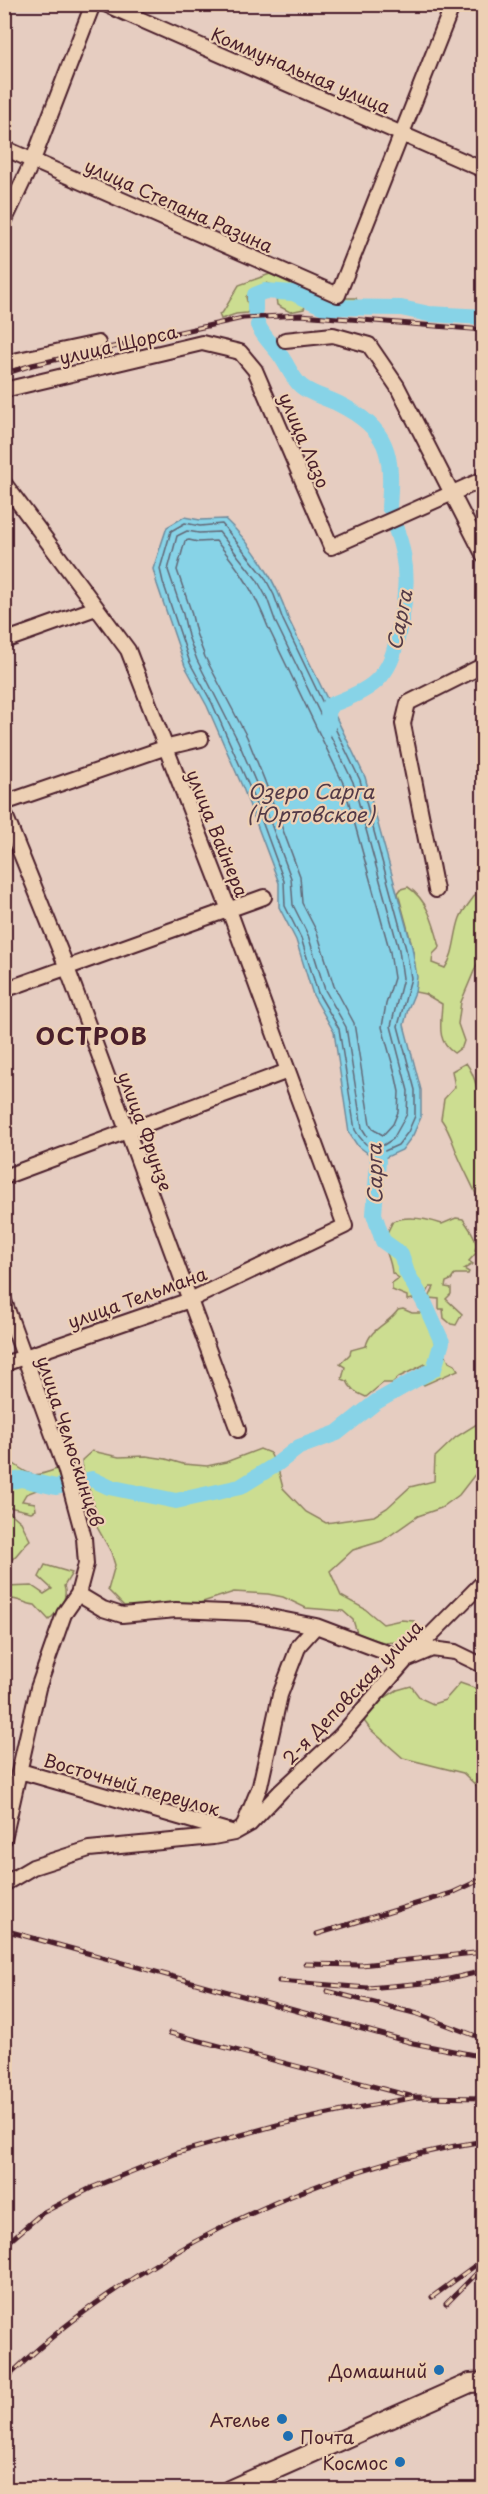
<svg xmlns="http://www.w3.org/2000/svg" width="488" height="2494" font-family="'Playpen Sans',sans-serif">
  <rect width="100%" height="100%" fill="#e6cdc1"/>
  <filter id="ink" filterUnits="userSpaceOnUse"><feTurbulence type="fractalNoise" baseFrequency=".0167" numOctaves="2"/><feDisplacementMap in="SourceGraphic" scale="12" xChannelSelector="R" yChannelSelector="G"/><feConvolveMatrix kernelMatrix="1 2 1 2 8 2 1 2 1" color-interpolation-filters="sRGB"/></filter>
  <g filter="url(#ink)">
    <path fill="#ccdd91" stroke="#8b7e5e" stroke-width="1.5" d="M270 274 292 284 335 298H356L360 308 356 312 346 306 338 309H328C323 303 316 297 307 300L304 309 290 312 277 305 276 297 273 295 258 296 260 292 272 288V285L267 283 250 292 246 297 249 309 247 313 236 314 221 319 219 314 223 312 239 285Z
      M483 881V950L461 1002 458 1024 464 1041 462 1047 454 1053C436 1041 441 1024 442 1004L425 994 415 992C419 959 406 925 398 893L401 889 408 887C428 900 434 925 440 947L433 954 432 963 445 968C455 954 454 934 460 918 464 907 478 895 483 881Z
      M466 1063C488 1091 484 1172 483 1210 476 1192 467 1176 459 1158 453 1144 450 1131 441 1119L444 1099 455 1087 452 1071Z
      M456 1218 463 1219C469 1228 479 1240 475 1250L477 1252 469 1261 473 1264 464 1269 469 1272 468 1274H455L451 1280 446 1282 445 1287 451 1288V1294L446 1299 462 1314 456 1325 451 1324 444 1318 443 1309H439V1299L429 1298 434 1287H430L427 1293C421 1295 414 1300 407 1300V1296L392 1290V1283L399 1278 392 1273C391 1260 386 1253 383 1241L393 1221C408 1215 427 1219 442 1224Z
      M403 1309 412 1313H424L429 1319 437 1316 441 1329 432 1333C436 1344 433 1351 446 1355L449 1362 455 1365 458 1370 424 1385 414 1378 424 1370 425 1364 399 1377 392 1383H383L366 1397C358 1394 350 1389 347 1381L342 1379 345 1367 340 1364 350 1354 351 1350 366 1346C370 1328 389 1324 398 1310Z
      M483 1420V1464L459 1495 441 1508 418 1516 382 1541 353 1550 330 1571 341 1596 365 1609 383 1624 401 1620 414 1621 416 1627 409 1639C390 1647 374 1640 357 1633L353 1620 343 1611 306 1608 283 1597 268 1594 234 1592 193 1605 142 1608 124 1606 108 1590 115 1565 111 1552 97 1527V1515L83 1470 82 1460 92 1451 119 1457 146 1456 166 1459 183 1464 207 1466 226 1462 260 1449 270 1453 278 1469 283 1488 306 1512 326 1523 374 1516 387 1508 410 1487 434 1481 435 1457 456 1437Z
      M14 1464C33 1478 35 1477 57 1469L60 1471 62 1480 56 1487 47 1486 26 1494 22 1501 35 1503 36 1510 31 1512 9 1507 6 1509 21 1522 30 1540C21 1547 16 1560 5 1564L4 1475Z
      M45 1565 72 1573 64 1586C69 1600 58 1611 49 1620L35 1605C24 1604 17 1597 5 1599V1587L32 1586 44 1594 52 1589 39 1577Z
      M460 1683 483 1691V1792L463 1773 403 1758 370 1729 359 1714 397 1690 411 1686 420 1698 433 1704 445 1700Z"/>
    <path fill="#87d3e7" stroke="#6f8b9c" stroke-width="1.5" d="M184 517 200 520 225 519C253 545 277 582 288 618L365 777 412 947 417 977 415 992 408 1009 404 1025 421 1090V1117L413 1135 402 1150 378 1161 357 1145 349 1133 334 1032 313 995 296 940 279 907V883L243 788 207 706 185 666 157 584 153 569 167 527Z"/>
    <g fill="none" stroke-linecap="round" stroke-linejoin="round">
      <path stroke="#626776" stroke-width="1.5" d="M185 523 200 526 222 524 264 576 274 595 283 620 360 780 406 949 411 978 398 1026 415 1090V1116L408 1132 398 1145 378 1154C368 1147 361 1141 355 1130L339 1029 318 993 301 938 285 906 284 881 249 786 212 703 190 663 163 582 160 569 171 531Z
        M187 531 199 533 219 532 257 580 267 598 276 623 353 782 399 950 403 978 391 1026 408 1091 407 1114 393 1139 382 1146 367 1136 362 1128 346 1027 325 990 308 935 293 905 291 878 256 783 238 741 197 660 188 636 183 614 168 570 177 536Z
        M189 540 198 542 216 541C240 569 255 593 268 627L344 785 390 952 394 978 386 1004 382 1027 395 1073 399 1092 398 1112 393 1124 383 1135 374 1130 370 1124 354 1023 334 986 317 932 302 903 300 876 264 779 247 737 205 657 196 633 191 611 177 570 185 541Z"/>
      <path stroke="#87d3e7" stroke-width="16" d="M255 310V295L265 291 293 293 324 307 401 308 429 314 484 317
        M258 325C264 338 272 344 280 355 287 364 292 378 301 386 310 394 327 398 339 404 389 429 393 454 389 507
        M327 727 329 706C347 698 369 691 381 676 392 663 395 649 398 634 407 595 410 567 396 529
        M4 1483 21 1479 56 1487 92 1479 109 1487 176 1501 240 1487 277 1464 299 1447 337 1433 376 1402 434 1369 442 1342 424 1302 407 1273 401 1254 383 1241 374 1214 378 1161 374 1140"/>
      <defs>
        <path id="minor" d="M105 4 484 170
          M4 148 338 295 453 4
          M4 222 33 160 93 4
          M285 340 333 335 369 345 397 386 484 556
          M4 363 98 343
          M4 390 202 343 240 352 255 370 331 547 484 479
          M4 483 128 650 229 910 345 1226 190 1300 4 1364
          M4 641 96 608
          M4 803 164 748 201 739
          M4 812 67 968 238 1430
          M436 890 403 724 408 703 484 665
          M4 990 264 897
          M4 1177 288 1071
          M4 1301 65 1468 84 1538 86 1564 78 1594 64 1614 38 1688 4 1839
          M78 1594 103 1609 122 1615 176 1610 250 1613 316 1626 406 1660 432 1649 455 1652 484 1666
          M20 1771 231 1832
          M244 1825 260 1786 280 1695 299 1645 316 1626
          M4 1884 33 1867 89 1849 213 1837 234 1833 250 1824 281 1791 341 1735 406 1660 484 1581"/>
        <path id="major" d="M229 2490 470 2383 484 2382"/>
      </defs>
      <use href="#minor" stroke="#4a1f2b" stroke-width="18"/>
      <use href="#major" stroke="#4a1f2b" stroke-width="22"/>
      <use href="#minor" stroke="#edd0b4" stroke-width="14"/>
      <use href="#major" stroke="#edd0b4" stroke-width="18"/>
      <defs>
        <path id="rail" d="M4 374 32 365 243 318 301 315 484 330
          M4 1930 413 2043 484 2057
          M317 1934 452 1893 484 1878
          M305 1964 361 1965 484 1952
          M279 1981 368 1988 436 1982 484 1971
          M327 1991 418 2014 484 2039
          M170 2033 410 2096
          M4 2246 42 2213 91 2188 177 2153 277 2125 352 2109 416 2097 484 2098
          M432 2297 484 2259
          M446 2304 480 2270
          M4 2381C123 2261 318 2166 484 2141"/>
      </defs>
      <use href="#rail" stroke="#4a1f2b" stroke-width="5"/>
      <use href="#rail" stroke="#edd0b4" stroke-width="3" stroke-dasharray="9" stroke-linecap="butt"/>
    </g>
  </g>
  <g fill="#1f6fb2" stroke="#edd0b4" stroke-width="2">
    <circle cx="439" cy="2370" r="6"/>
    <circle cx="282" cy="2419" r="6"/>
    <circle cx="288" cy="2436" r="6"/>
    <circle cx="400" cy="2462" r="6"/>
  </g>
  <g text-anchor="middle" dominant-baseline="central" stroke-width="4.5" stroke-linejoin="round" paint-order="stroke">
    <g font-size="18" fill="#4a1f2b" stroke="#edd0b4">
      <text transform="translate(301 70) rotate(23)">Коммунальная улица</text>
      <text transform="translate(179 205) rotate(24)">улица Степана Разина</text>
      <text transform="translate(118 344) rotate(-13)">улица Щорса</text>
      <text transform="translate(305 440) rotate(67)">улица Лазо</text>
      <text transform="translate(218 833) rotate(68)">улица Вайнера</text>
      <text transform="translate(146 1131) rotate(70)">улица Фрунзе</text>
      <text transform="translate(137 1297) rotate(-20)">улица Тельмана</text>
      <text transform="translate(71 1441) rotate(72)">улица Челюскинцев</text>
      <text transform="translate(352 1692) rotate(-46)">2-я Деповская улица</text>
      <text transform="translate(132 1784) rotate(16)">Восточный переулок</text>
    </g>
    <g font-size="18" fill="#4a1f2b" stroke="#edd0b4" text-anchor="end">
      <text x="427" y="2370">Домашний</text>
      <text x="270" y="2419">Ателье</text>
      <text x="300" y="2436" text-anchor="start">Почта</text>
      <text x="388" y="2462">Космос</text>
    </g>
    <g font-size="20" font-style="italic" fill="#533a47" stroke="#edd0b4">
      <text transform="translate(399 620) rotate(-79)">Сарга</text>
      <text x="311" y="791">Озеро Сарга<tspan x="311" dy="23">(Юртовское)</tspan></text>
      <text transform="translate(374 1174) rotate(-91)">Сарга</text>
    </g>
    <g font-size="24" font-weight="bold" letter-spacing="1.5" fill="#4a1f2b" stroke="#edd0b4">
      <text x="92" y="1035">ОСТРОВ</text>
    </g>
  </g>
  <rect width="488" height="2494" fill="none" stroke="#edd0b4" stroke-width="24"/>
  <rect x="12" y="12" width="464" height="2470" fill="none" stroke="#4a1f2b" stroke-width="2" filter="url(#ink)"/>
</svg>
